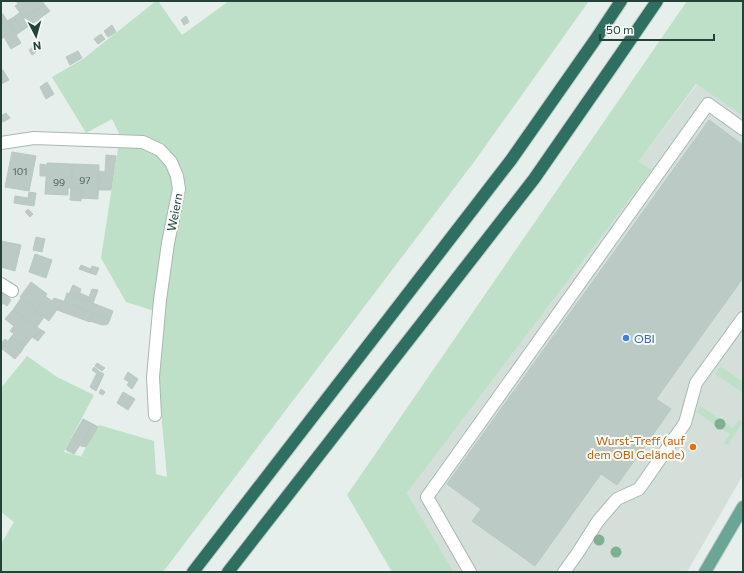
<svg xmlns="http://www.w3.org/2000/svg" width="744" height="573" font-family="Commissioner,sans-serif">
  <rect width="100%" height="100%" fill="#e6efeb"/>
  <path fill="#d4dfda" d="M697 84 743 116V475L687 572H454L407 493 652 170 639 161Z"/>
  <path fill="#bfe0c8" d="M156 1H158L182 35 229 1H589L474 162 163 572H1V544L14 522 1 512V388L27 356 57 377 94 395 64 452 92 459 81 456 99 425 154 441 156 474 167 477 162 423 159 366 164 314 126 302 101 258 120 135 112 119 86 133 52 77 83 59Z
    M687 1H743V116L696 84 639 161 652 170 407 493 454 572H392L347 495Z
    M720 366 743 382V393L715 374Z
    M700 406 733 428 739 420 743 422 728 445 724 443 730 434 696 412Z"/>
  <path fill="#bbcac4" stroke="#b8c9c2" d="M16 1H42L44 4 25 19 15 6 18 4Z
    M44 4 50 11 35 22 29 15Z
    M20 12 25 19 29 15 35 22 23 30 14 17Z
    M3 14 21 43 11 49 4 37 1 39V15Z
    M186 16 189 22 184 25 181 20Z
    M14 17 23 30 16 35 7 21Z
    M112 25 116 32 108 37 104 31Z
    M101 34 105 39 98 44 94 39Z
    M33 47 36 52 32 55 29 50Z
    M78 51 82 58 70 65 66 57Z
    M3 70 9 80 1 84V71Z
    M47 82 54 94 46 99 40 87Z
    M6 113 10 118 3 122 1 119V116Z
    M709 120 743 145V278L656 399 671 409 617 485 601 474 535 566 472 521 481 509 447 484Z
    M12 152 36 156 29 191 5 187Z
    M106 155 116 156 111 190H98L99 171 105 172Z
    M47 163 72 164 71 188H68V195L45 194Z
    M40 164 46 165V176H40Z
    M72 164 99 165 98 199 81 198 82 189 71 188Z
    M71 188 82 189 81 201 70 200Z
    M29 192 36 193 34 206 14 203 15 196 28 198Z
    M28 209 33 214 30 217 25 212Z
    M36 237 45 239 42 252 33 250Z
    M1 241 21 245 15 271 1 267Z
    M35 254 52 260 46 278 29 272Z
    M81 265 91 269 90 273 79 269Z
    M92 266 99 268 96 275 90 273Z
    M31 282 47 294 36 309 20 297Z
    M73 285 81 289 78 297 69 294Z
    M92 289 98 290 93 303 78 297 80 293 89 297Z
    M1 292 11 300 7 306 3 303 1 306Z
    M67 293 113 311 110 319 64 302Z
    M45 296 52 301 54 298 63 301 49 321 35 311Z
    M21 298 36 309 35 311 44 317 37 327 13 310Z
    M63 301 93 313 90 322 57 310Z
    M13 310 41 330 35 337 33 336 24 347 11 337 14 334 10 331 14 326 5 319Z
    M93 313 110 319 108 324 102 325 90 321Z
    M41 330 45 332 38 341 32 337 33 336 35 337Z
    M11 337 24 347 21 352 8 341Z
    M5 339 21 352 15 359 1 348V344Z
    M97 363 105 368 102 371 95 366Z
    M94 367 98 370 96 373 92 370Z
    M98 371 104 374 96 391 90 387Z
    M128 372 138 379 132 389 127 385 129 382 124 379Z
    M101 389 105 392 103 395 99 393Z
    M123 392 135 399 128 410 117 403Z
    M83 419 93 424 81 446 71 440Z
    M93 424 98 427 86 447 81 446Z
    M71 440 80 445 74 454 66 450Z"/>
  <g fill="none" stroke-linecap="round" stroke-linejoin="round">
    <defs>
      <path id="minor" d="M1 143 34 138 143 142 160 150 171 162 177 176 179 189 168 243 160 300 153 377 155 415
        M1 284 12 291
        M470 572 427 497 708 104 743 129
        M564 572 577 554 598 521 617 499 639 489 685 423 696 383 743 318"/>
      <path id="major" d="M705 572 743 507"/>
      <path id="highway" d="M193 572 511 160 595 40 621 1
        M228 572 534 179 618 58 657 1"/>
    </defs>
    <use href="#minor" stroke="#a8b8b2" stroke-width="14"/>
    <use href="#major" stroke="#c2cac8" stroke-width="14"/>
    <use href="#highway" stroke="#c2cac8" stroke-width="14"/>
    <use href="#minor" stroke="#fff" stroke-width="12"/>
    <use href="#major" stroke="#6aa596" stroke-width="12"/>
    <use href="#highway" stroke="#2f6f62" stroke-width="12"/>
  </g>
  <g fill="#80af93">
    <circle cx="720" cy="424" r="5.5"/>
    <circle cx="599" cy="540" r="5.5"/>
    <circle cx="616" cy="552" r="5.5"/>
  </g>
  <circle fill="#3f7fe0" stroke="#f7fbf9" stroke-width="1.5" cx="626" cy="338" r="4"/>
  <circle fill="#e8710a" stroke="#f7fbf9" stroke-width="1.5" cx="693" cy="447" r="4"/>
  <g text-anchor="middle" dominant-baseline="central" stroke-width="4" stroke-linejoin="round" paint-order="stroke">
    <g font-size="10" fill="#4a645c">
      <text x="20" y="171">101</text>
      <text x="85" y="180">97</text>
      <text x="59" y="182">99</text>
    </g>
    <g font-size="12" fill="#24423a" stroke="#f7fbf9">
      <text transform="translate(174 212) rotate(-79)">Weiern</text>
    </g>
    <g font-size="12" fill="#366cbe" stroke="#f7fbf9" text-anchor="start">
      <text x="634" y="338">OBI</text>
    </g>
    <g font-size="12" fill="#c56008" stroke="#f7fbf9" text-anchor="end">
      <text x="685" y="440">Wurst-Treff (auf<tspan x="685" dy="14">dem OBI Gelände)</tspan></text>
    </g>
  </g>
  <rect width="744" height="573" fill="none" stroke="#24423a" stroke-width="4"/>
  <g transform="translate(36 36) rotate(174)" stroke="#f7fbf9" stroke-width="3" paint-order="stroke">
  <path d="M0-3L7 15L0 10L-7 15Z" fill="#24423a"/>
  <text y="-6" font-size="11" font-weight="bold" text-anchor="middle" fill="#24423a">N</text>
  </g>
  <path d="M600 34v6h114v-6" fill="none" stroke="#24423a" stroke-width="2"/>
  <text x="606" y="34" font-size="12" fill="#24423a" stroke="#f7fbf9" stroke-width="3" paint-order="stroke">50 m</text>
</svg>
